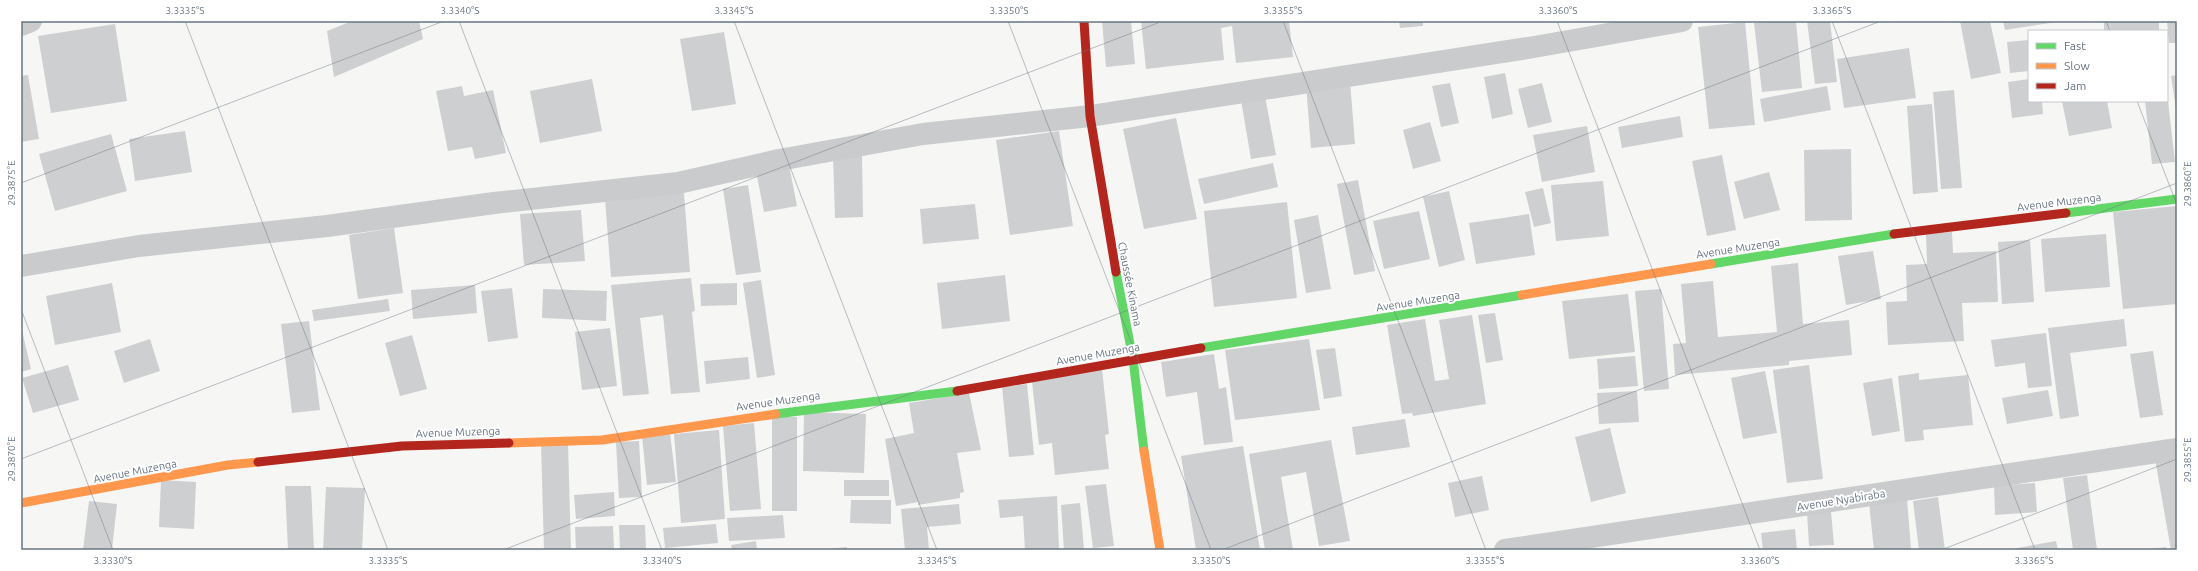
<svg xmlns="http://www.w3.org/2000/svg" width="2198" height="571" font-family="Ubuntu,sans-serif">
  <rect width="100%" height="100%" fill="#f6f6f5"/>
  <path fill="#cecfd0" d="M352 21H419L423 39 334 77 327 31Z
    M1102 21H1131L1135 64 1106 67Z
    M1141 21H1289L1293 57 1236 63 1232 26 1221 28 1224 60 1146 69Z
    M1399 21H1423V26L1400 28Z
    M1778 21H1796L1802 88 1762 92 1754 23Z
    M1807 21H1830L1837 82 1815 84Z
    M1960 21H1990L2001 73 1971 79Z
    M2003 21H2056V22L2005 30Z
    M2104 21H2159V31H2104Z
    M2167 21H2177V43H2169Z
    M1745 22 1755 125 1709 129 1698 27Z
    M115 24 127 101 51 113 38 36Z
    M724 32 736 104 692 111 680 39Z
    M2029 40V71L2010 73 2007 42Z
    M1909 48 1916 98 1844 108 1837 59Z
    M1505 73 1513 114 1492 119 1484 77Z
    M28 75 39 139 21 142V76Z
    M2177 75V109H2176L2171 76Z
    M592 79 602 131 540 143 530 91Z
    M2029 79V101H2042L2043 114 2012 118 2008 82Z
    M1350 81 1355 144 1311 148 1306 85Z
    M1450 83 1459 123 1441 127 1432 86Z
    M1542 83 1552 122 1528 128 1518 89Z
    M462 86 464 96 493 90 506 153 475 159 472 147 448 151 436 91Z
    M1827 86 1831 110 1764 122 1760 99Z
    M1954 90 1962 188 1941 189 1933 92Z
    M1265 96 1276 155 1251 159 1241 100Z
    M2062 101H2107L2112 128 2069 136Z
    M2145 101H2168L2175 162 2152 164Z
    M1932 104 1938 192 1913 194 1907 106Z
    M1680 116 1683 137 1622 148 1618 127Z
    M1176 118 1197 219 1144 229 1123 129Z
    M1430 122 1441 161 1413 169 1403 130Z
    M1587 126 1595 172 1542 182 1533 135Z
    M185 131 192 172 135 181 129 139Z
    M1059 131 1073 226 1010 235 996 140Z
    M111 134 127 191 55 211 39 154Z
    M1851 149 1852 220 1805 221 1804 150Z
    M833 154H862L863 217 835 218Z
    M1722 155 1736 230 1707 236 1692 161Z
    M1273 163 1278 187 1204 204 1198 179Z
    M789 165 797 206 764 212 756 171Z
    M1769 172 1780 210 1744 219 1734 182Z
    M1358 180 1375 271 1354 275 1337 184Z
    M1603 181 1609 236 1556 241 1551 185Z
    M748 185 761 272 736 275 723 189Z
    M1543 188 1551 223 1534 227 1525 192Z
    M1449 191 1465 260 1439 267 1423 197Z
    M684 193 690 272 611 277 605 199Z
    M1287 202 1297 298 1214 307 1204 211Z
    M975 204 979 239 923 244 920 209Z
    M2177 206V304L2123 309 2113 212Z
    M581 210 585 261 524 265 520 214Z
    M1419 211 1430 259 1384 269 1373 221Z
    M1529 214 1535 255 1476 264 1469 223Z
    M1318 215 1331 289 1306 293 1294 220Z
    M394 228 403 293 358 299 349 235Z
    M1952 232 1953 253 1996 251 1998 302 1962 303 1964 341 1888 345 1886 302 1907 301 1906 265 1927 264 1926 233Z
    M2106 234 2110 287 2045 292 2041 239Z
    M2030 240 2034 302 2002 304 1998 242Z
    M1873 251 1881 299 1846 305 1838 256Z
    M1798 263 1803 324 1849 320 1852 355 1789 361V365L1675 375 1673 344 1686 343 1681 284 1713 281 1718 337 1777 332 1771 266Z
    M1005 275 1010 321 942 329 937 283Z
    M691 278 695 311 692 312 700 392 671 394 663 315 640 318 649 394 623 396 611 285Z
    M761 280 775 375 757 378 743 283Z
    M112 283 121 332 55 345 46 296Z
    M737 283V305L701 306 700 284Z
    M475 285 477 313 413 319 411 290Z
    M512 288 518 338 488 342 481 291Z
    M543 289 607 291 606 321 542 318Z
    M1661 289 1669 389 1644 391 1635 291Z
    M1628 294 1635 352 1569 359 1562 301Z
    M388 299 390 311 314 321 312 310Z
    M1495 313 1503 360 1486 363 1478 315Z
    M1472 315 1486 404 1413 416 1412 413 1402 414 1387 325 1425 319 1435 381 1449 379 1439 320Z
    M2124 319 2127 346 2070 353 2079 416 2060 419 2048 328Z
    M309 321 320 410 292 413 281 324Z
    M21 326 31 369 21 372Z
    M610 328 617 386 582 390 575 332Z
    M2046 333 2052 386 2028 388 2025 363 1995 367 1991 340Z
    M412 335 427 389 400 396 385 343Z
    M150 339 160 371 124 383 114 351Z
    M1309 339 1320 410 1235 420 1225 350Z
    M1335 348 1342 396 1324 399 1316 350Z
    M2153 351 2163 415 2140 418 2130 354Z
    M1214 354 1219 389 1226 387 1233 442 1204 445 1197 392 1166 397 1161 362Z
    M1635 356 1638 386 1599 389 1597 359Z
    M748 357 750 379 706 384 704 361Z
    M68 365 79 400 33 413 22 378Z
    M1809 365 1823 479 1787 483 1773 370Z
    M1102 369 1109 434 1105 435 1109 469 1055 475 1052 443 1039 445 1032 382Z
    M1765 371 1777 433 1743 439 1731 378Z
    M1919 373V380L1968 375 1973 425 1923 430 1924 440 1905 442 1898 376Z
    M1892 378 1900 431 1872 436 1863 383Z
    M1027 384 1034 455 1009 457 1002 387Z
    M2048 390 2053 416 2007 424 2002 398Z
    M1637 391 1639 422 1599 424 1597 393Z
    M969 393 981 450 957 453 964 492 960 493V498L918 505V502L896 506 885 439 914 433 909 403Z
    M804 412 866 414 864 473 803 471Z
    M772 417H797V511H772Z
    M1405 419 1410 447 1356 455 1352 427Z
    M754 423 761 509 730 511 723 426Z
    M1610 428 1626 493 1591 502 1575 437Z
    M719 430 725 519 681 523 674 434Z
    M670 433 676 482 647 485 642 436Z
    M1331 440 1350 541 1319 546 1306 472 1281 477 1293 550H1265L1249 454Z
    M639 441 642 497 619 498 616 442Z
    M541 443H568L571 550H544Z
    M1243 446 1260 550H1196L1181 456Z
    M2175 455 2177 468V550H2171L2155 459Z
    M2087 475 2097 550H2073L2063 478Z
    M1482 476 1489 510 1455 517 1448 483Z
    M161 480 196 482 194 529 159 527Z
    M844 480H889V496H844Z
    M2035 483 2037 512 1995 515 1994 486Z
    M1106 484 1114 546 1093 548 1085 486Z
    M285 486H311L314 550H288Z
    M326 487 365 488 362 550H323Z
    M614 492 615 516 576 519 574 495Z
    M1057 496 1059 550H1025L1023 516 1000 518 998 500Z
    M1938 497 1945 550H1919L1913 501Z
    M1907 499 1911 549 1874 550 1869 503Z
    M851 500H891V524L850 523Z
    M89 501 117 504 112 550H83Z
    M1080 503 1084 550H1064L1061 505Z
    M959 504 961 524 927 527 929 550H905L901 509Z
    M1831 511 1834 545 1809 546 1807 513Z
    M783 515 785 538 729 541 727 518Z
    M716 524 718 543 665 548 663 528Z
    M619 525H645L646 550H620Z
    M613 526 614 550H576L575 527Z
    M1795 529 1797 550H1763L1761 533Z
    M756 541 757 550H732L731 545Z
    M2056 541 2058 550H2012V549Z
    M847 547V550H830V549Z
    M2166 547V550H2151V549Z"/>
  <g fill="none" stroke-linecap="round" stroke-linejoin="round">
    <path stroke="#cacbcc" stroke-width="22" d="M21 25 31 21
      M21 266 139 246 327 226 494 203 678 183 779 160 923 134 1090 116 1534 47 1682 21
      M1505 550 2177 449"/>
    <path stroke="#63d668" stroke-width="9" d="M2066 213 2177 199
      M1711 264 1894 234
      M1116 272 1133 359 1144 451
      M1201 348 1522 295
      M776 414 957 391"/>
    <path stroke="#ff974d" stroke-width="9" d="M1522 295 1711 264
      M509 443 602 440 776 414
      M1144 451 1160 550
      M21 503 228 465 258 462"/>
    <path stroke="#b3261e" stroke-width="9" d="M1084 21 1090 116 1116 272
      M1894 234 2066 213
      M957 391 1201 348
      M258 462 402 446 509 443"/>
  </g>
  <path fill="none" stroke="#687582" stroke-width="1" stroke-opacity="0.45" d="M185 21 388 550M459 21 662 550M734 21 937 550M1008 21 1211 550M1283 21 1486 550M1557 21 1760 550M1832 21 2035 550M2106 21 2110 31M2137 101 2177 205M21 183 444 21M21 309 113 550M21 459 1163 21M503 550 1881 21M1222 550 2177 183M1941 550 2177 459"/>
  <g text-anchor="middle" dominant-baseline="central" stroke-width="4" stroke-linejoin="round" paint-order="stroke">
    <g font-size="11" fill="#687582" stroke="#fff">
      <text transform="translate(2059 202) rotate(-7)">Avenue Muzenga</text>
      <text transform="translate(1738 248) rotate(-9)">Avenue Muzenga</text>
      <text transform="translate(1130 284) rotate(79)">Chaussée Kinama</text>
      <text transform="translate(1418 301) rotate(-9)">Avenue Muzenga</text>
      <text transform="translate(1098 354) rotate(-10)">Avenue Muzenga</text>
      <text transform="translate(778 401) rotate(-8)">Avenue Muzenga</text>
      <text transform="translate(458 432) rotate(-2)">Avenue Muzenga</text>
      <text transform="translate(135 471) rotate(-11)">Avenue Muzenga</text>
      <text transform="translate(1841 500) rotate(-9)">Avenue Nyabiraba</text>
    </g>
  </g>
  <rect width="2198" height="571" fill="none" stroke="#ffffff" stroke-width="44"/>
  <rect x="2028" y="30" width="140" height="72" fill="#ffffff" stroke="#c3c8cd"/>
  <rect x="2036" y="43" width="20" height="6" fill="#63d668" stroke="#c3c8cd"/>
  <text x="2064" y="50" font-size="12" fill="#687582">Fast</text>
  <rect x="2036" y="63" width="20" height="6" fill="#ff974d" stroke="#c3c8cd"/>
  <text x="2064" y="70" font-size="12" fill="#687582">Slow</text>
  <rect x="2036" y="83" width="20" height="6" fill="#b3261e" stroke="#c3c8cd"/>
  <text x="2064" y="90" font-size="12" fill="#687582">Jam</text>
  <rect x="22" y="22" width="2154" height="527" fill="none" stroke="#687582" stroke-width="1.5"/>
  <g font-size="10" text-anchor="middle" fill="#687582">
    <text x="185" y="14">3.3335°S</text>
    <text x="460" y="14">3.3340°S</text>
    <text x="734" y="14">3.3345°S</text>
    <text x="1009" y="14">3.3350°S</text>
    <text x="1283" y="14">3.3355°S</text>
    <text x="1558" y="14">3.3360°S</text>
    <text x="1832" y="14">3.3365°S</text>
    <text transform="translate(11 183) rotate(-90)" y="4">29.3875°E</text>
    <text transform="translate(2187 184) rotate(-90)" y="4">29.3860°E</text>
    <text transform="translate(11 459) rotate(-90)" y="4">29.3870°E</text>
    <text transform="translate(2187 460) rotate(-90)" y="4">29.3855°E</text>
    <text x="113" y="564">3.3330°S</text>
    <text x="388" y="564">3.3335°S</text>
    <text x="662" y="564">3.3340°S</text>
    <text x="937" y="564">3.3345°S</text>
    <text x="1211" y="564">3.3350°S</text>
    <text x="1485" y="564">3.3355°S</text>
    <text x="1760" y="564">3.3360°S</text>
    <text x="2034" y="564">3.3365°S</text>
  </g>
</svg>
